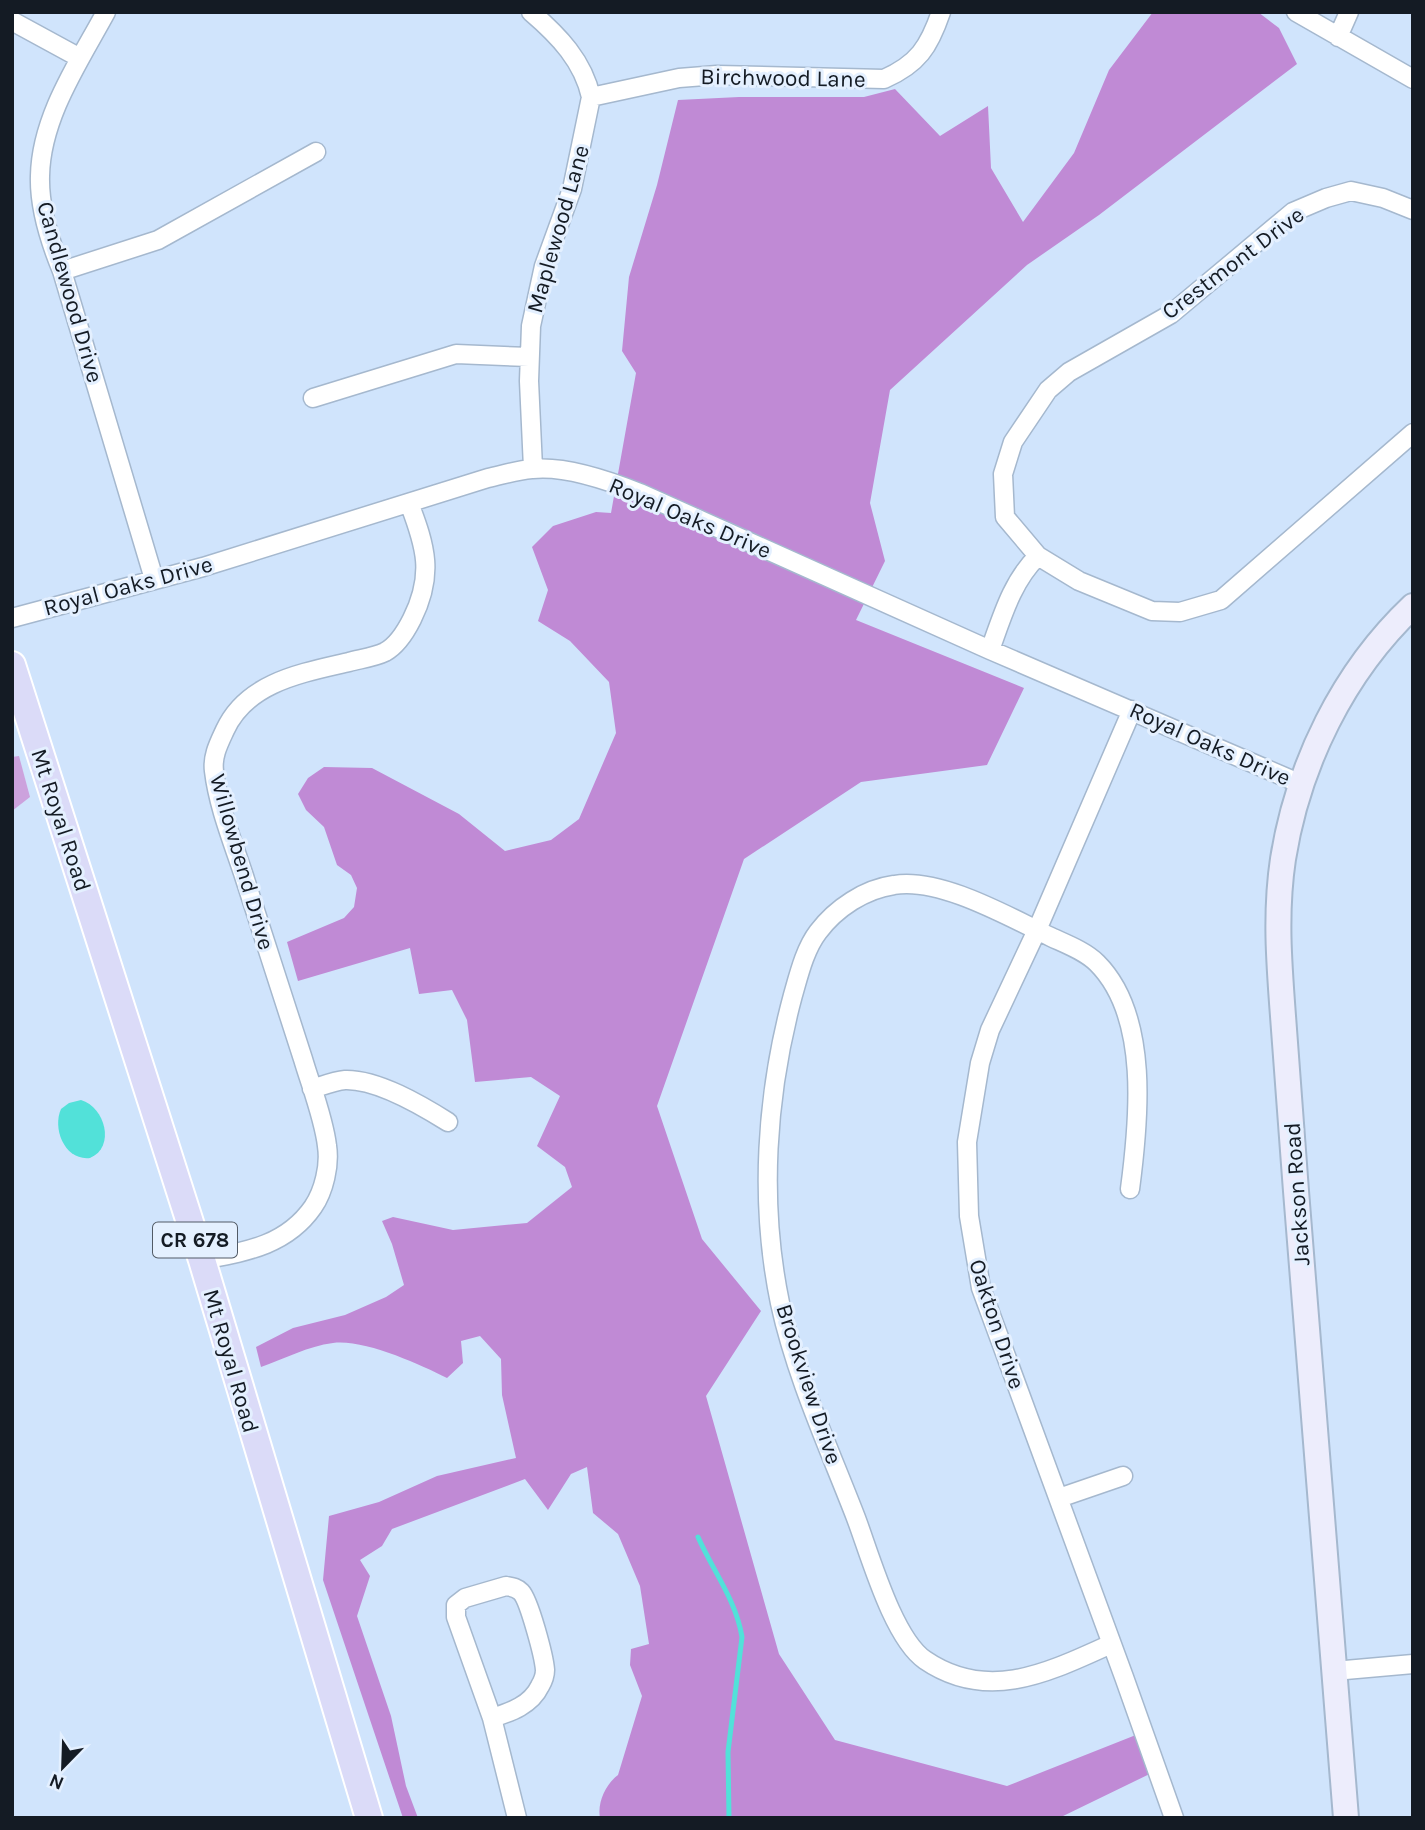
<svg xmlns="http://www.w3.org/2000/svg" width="1425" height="1830" font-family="Karla,sans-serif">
  <rect width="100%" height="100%" fill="#d0e4fc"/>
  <path fill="#cca2dd" d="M19 756 30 797 12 811V757Z"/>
  <path fill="#c08ad5" d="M1153 12H1258L1279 28 1297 64 1099 215 1027 265 890 390 870 503 885 561 856 620 1024 688 987 765 861 782 744 859 657 1106 702 1239 761 1311 706 1396 779 1654 835 1740 1007 1786 1151 1729 1164 1767 1059 1818H600C597 1802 606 1784 618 1775L642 1696 630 1665 631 1649 649 1644 640 1586 618 1534 593 1513 587 1467 571 1474 548 1510 525 1479 392 1529 382 1546 360 1560 370 1576 357 1616 391 1716 406 1786 418 1818H403L323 1580 329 1516 379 1502 437 1476 516 1458 502 1395 501 1359 480 1336 461 1341 463 1363 447 1378C419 1364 364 1339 333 1343 308 1346 284 1359 261 1367L256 1347 293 1328 345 1315 386 1297 404 1285 392 1244 382 1221 393 1217 453 1230 527 1223 572 1187 565 1167 537 1146 560 1096 531 1077 475 1082 467 1020 452 990 419 994 410 948 298 981 287 942 344 918 354 907 357 888 351 875 337 865 324 827 306 810 298 794 308 778 324 767 372 768 459 814 505 851 551 840 579 819 616 733 609 682 570 641 538 621 548 590 532 547 553 526 596 512 611 513 636 373 622 351 629 277 657 185 678 100 739 97H864L895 89 940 136 988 106 991 168 1023 222 1074 153 1109 70Z"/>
  <path fill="#52e1d9" d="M81 1100C105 1107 116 1147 90 1158 65 1161 52 1129 61 1109L69 1103Z"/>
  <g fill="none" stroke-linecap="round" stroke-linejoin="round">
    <path stroke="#52e1d9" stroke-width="5" d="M698 1537C713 1571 736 1600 742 1637L728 1752 729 1818"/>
    <defs>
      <path id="street" d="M106 12C79 62 41 117 40 176 39 208 50 242 62 271L154 579
        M531 12C559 36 583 61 591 97L572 189 544 266 531 326 529 381 533 468
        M1296 12 1413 79
        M12 21 80 58
        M1338 37 1349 12
        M591 97 679 78 717 75 884 79C918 64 929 47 941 12
        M1413 210 1383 198 1351 191 1326 198 1293 212 1171 314 1069 372 1048 390 1013 442 1003 474 1005 517 1038 556 1079 581 1152 611 1180 612 1221 600 1413 433
        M62 271 158 240 316 152
        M313 398 456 354 529 357
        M12 618 203 567 488 478C502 475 517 470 532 469 565 465 610 481 640 493L990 650 1301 784
        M990 650C1002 617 1012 581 1038 556
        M1132 710 1037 930 990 1030 980 1063 967 1142 969 1216 981 1288 1124 1677 1174 1818
        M312 1089C322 1086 334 1081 345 1080 377 1079 421 1105 448 1122
        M202 1260C244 1252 286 1246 313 1207 324 1191 330 1165 327 1146 324 1119 311 1086 303 1059 283 997 263 935 243 873 232 840 218 805 214 771 212 756 219 743 225 730 247 682 302 673 349 662 360 659 375 657 385 652 396 646 406 631 412 619 434 575 426 547 409 503
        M1059 1498 1123 1476
        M506 1586C512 1587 516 1587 521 1592 529 1600 544 1656 545 1670 545 1675 543 1681 540 1686 531 1705 511 1712 492 1718L456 1617V1605L465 1598Z
        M1111 1644C1049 1672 988 1703 925 1660 893 1638 870 1555 856 1518 829 1448 796 1377 780 1303 759 1202 766 1095 793 995 799 974 805 949 818 932 836 908 865 889 894 885 940 877 1009 917 1051 937 1066 944 1085 951 1097 963 1150 1016 1139 1121 1130 1189
        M1334 1671 1413 1664
        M492 1718 517 1818"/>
      <path id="secondary" d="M1346 1818C1330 1609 1313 1400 1296 1191 1292 1133 1287 1074 1283 1016 1279 963 1275 912 1283 859 1298 765 1343 672 1413 606"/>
      <path id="primary" d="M12 665 202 1260 369 1818"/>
    </defs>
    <use href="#street" stroke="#a5b8ce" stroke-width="21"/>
    <use href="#secondary" stroke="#a5b8ce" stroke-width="28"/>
    <use href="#primary" stroke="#fff" stroke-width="30"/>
    <use href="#street" stroke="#fff" stroke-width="18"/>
    <use href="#secondary" stroke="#ededfc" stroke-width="24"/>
    <use href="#primary" stroke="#dbdbf8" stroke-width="26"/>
  </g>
  <g text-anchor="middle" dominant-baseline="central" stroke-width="6" stroke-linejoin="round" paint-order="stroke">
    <rect fill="#e4f0ff" stroke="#525b66" stroke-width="2" x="153" y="1222.5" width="84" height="35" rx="5"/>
    <g font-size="21" font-weight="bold" fill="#141b24">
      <text x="195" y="1240">CR 678</text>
    </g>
    <g font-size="23" fill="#141b24" stroke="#e4f0ff">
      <text transform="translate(783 78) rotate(1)">Birchwood Lane</text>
      <text transform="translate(558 229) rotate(-74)">Maplewood Lane</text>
      <text transform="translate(1233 263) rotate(-37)">Crestmont Drive</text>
      <text transform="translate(70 292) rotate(74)">Candlewood Drive</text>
      <text transform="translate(690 518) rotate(23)">Royal Oaks Drive</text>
      <text transform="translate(128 586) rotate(-15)">Royal Oaks Drive</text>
      <text transform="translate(1210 744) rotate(24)">Royal Oaks Drive</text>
      <text transform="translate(61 820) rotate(72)">Mt Royal Road</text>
      <text transform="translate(242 862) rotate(74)">Willowbend Drive</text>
      <text transform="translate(1297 1194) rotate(-94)">Jackson Road</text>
      <text transform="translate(997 1324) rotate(72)">Oakton Drive</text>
      <text transform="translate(231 1361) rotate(74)">Mt Royal Road</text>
      <text transform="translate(809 1384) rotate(72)">Brookview Drive</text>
    </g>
  </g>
  <rect width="1425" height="1830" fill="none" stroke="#141b24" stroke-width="28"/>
  <g transform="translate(63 1767) rotate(203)" stroke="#e4f0ff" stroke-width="5" paint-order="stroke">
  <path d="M0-5L12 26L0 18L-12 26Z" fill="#141b24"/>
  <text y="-10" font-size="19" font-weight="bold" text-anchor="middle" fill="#141b24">N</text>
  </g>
</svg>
